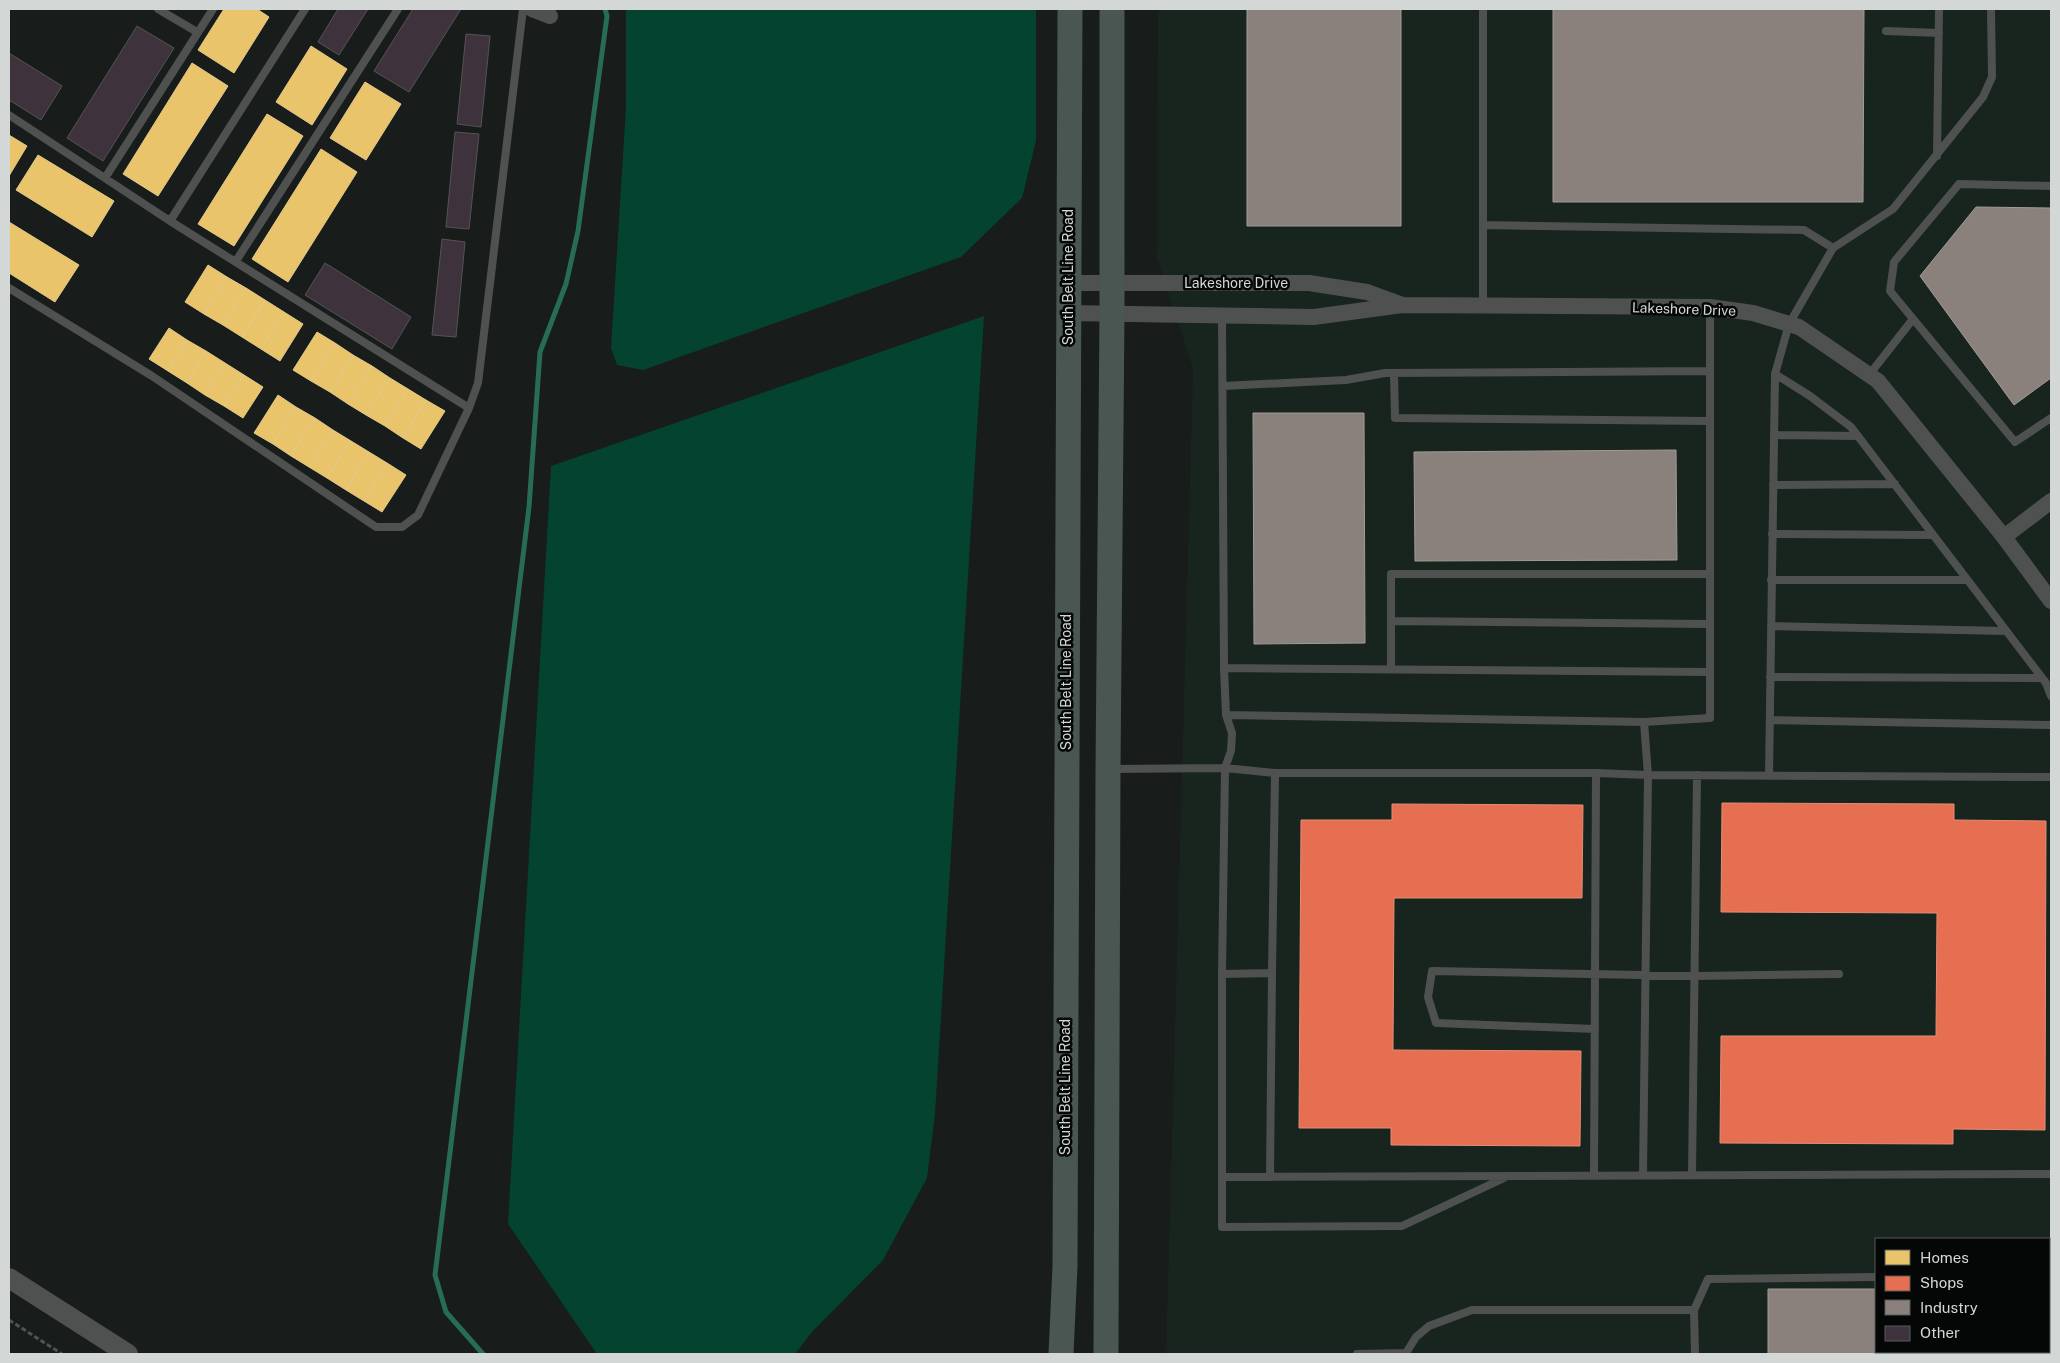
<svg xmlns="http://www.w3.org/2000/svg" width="2060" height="1363" font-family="'Public Sans',sans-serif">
  <rect width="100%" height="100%" fill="#181c1a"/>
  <path fill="#18241e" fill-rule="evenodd" d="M1158 9H2051V1354H1166L1193 369 1157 258ZM1876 1239H2049V1352H1876Z"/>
  <path fill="#034330" d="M626 9H1036V141L1022 198 961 257 643 370 617 365 611 348 626 107Z
    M984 316 935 1114 927 1178 883 1260 812 1332 795 1354H597L508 1224 551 466Z"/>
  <path fill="#e9c46a" stroke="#e2ca8a" d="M224 9H257L269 17 234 73 198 50Z
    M311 46 347 69 312 125 276 102Z
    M192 63 228 86 158 196 123 174Z
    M365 82 401 104 366 160 330 138Z
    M267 114 303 136 234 246 198 224Z
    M9 135 27 146 9 176Z
    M321 149 357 172 288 282 252 259Z
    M38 155 114 201 92 237 16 190Z
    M9 222 79 265 55 302 9 273Z
    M208 265 227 277 204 314 185 302Z
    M227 277 246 288 223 325 204 314Z
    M246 288 265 300 242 337 223 325Z
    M265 300 284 312 261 349 242 337Z
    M284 312 303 324 280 361 261 349Z
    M169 328 187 340 168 371 149 359Z
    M317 332 335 343 311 381 293 370Z
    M187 340 206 351 187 383 168 371Z
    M335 343 353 355 330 392 311 381Z
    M206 351 225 363 205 395 187 383Z
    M353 355 372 366 348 404 330 392Z
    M225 363 244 375 224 406 205 395Z
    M372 366 390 378 366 415 348 404Z
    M244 375 263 387 243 418 224 406Z
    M390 378 408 389 385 426 366 415Z
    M408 389 426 400 403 438 385 426Z
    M278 395 296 407 273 444 254 433Z
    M426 400 445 411 421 449 403 438Z
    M296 407 315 418 291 456 273 444Z
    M315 418 333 430 309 467 291 456Z
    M333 430 351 441 327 478 309 467Z
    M351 441 369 452 346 490 327 478Z
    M369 452 387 463 364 501 346 490Z
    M387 463 406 475 382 512 364 501Z"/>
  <path fill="#e76f51" stroke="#e18e79" d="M1722 803 1954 804V820L2046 821 2045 1130 1953 1129V1144L1720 1143 1721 1036H1936L1937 913 1721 912Z
    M1392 804 1583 805 1582 898H1394L1393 1050 1581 1051 1580 1146 1391 1145V1128H1299L1301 820H1392Z"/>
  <path fill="#8a817c" stroke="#a09b97" d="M1247 9H1401V226H1247Z
    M1553 9H1864L1863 202H1553Z
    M1976 207 2051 208V378L2014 405 1920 276Z
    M1253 413H1364L1365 643 1254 644Z
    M1676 450 1677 560 1415 561 1414 452Z
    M1768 1289H1876V1352H2018V1354H1768Z"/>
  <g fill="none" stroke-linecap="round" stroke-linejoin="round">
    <path stroke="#276c54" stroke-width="5" d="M483 1354 446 1312 435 1275 529 507 540 352 566 284 578 231 607 16 605 9"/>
  </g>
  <path fill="#3e333c" stroke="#545454" d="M338 9H368L339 55 318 42Z
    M413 9H461L409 92 374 71Z
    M137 26 174 48 103 161 67 138Z
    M466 34 490 36 481 127 457 124Z
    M9 53 62 86 41 120 9 100Z
    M455 132 479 134 469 229 446 227Z
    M442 239 465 242 456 337 432 335Z
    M325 263 411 317 392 349 305 295Z"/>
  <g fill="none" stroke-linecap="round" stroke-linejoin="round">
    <path stroke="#4f5351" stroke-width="3" stroke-dasharray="5 2.5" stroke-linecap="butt" d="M9 1320 62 1354"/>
    <path stroke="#4f5150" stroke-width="8" d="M158 9 197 32
      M1483 9V305
      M1991 9 1992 77 1983 97 1893 209 1833 248 1789 324 1775 374 1810 396 1851 427 2046 683 2051 696
      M1886 31 1939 33
      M9 115 170 221 469 408
      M1937 156 1939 9
      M105 178 213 9
      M2051 186 1959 184 1894 262 1890 291 2015 442 2051 418
      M170 221 305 9
      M1483 225 1804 230 1833 248
      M236 261 398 9
      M9 288 152 376 376 527H402L418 515 469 408 478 383 523 9
      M1222 316 1224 668 1226 715 1232 733 1231 751 1225 768 1222 974V1177L2051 1174
      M1394 373 1395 418 1710 421
      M1869 375 1913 319
      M1223 386 1346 380 1385 373 1710 371
      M1774 435 1858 436
      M1773 485 1895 484
      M1772 534 1933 535
      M1771 580H1967
      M1391 621 1710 624
      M1771 626 2006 631
      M1224 668 1710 672
      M1391 669V574H1710
      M1770 677 2042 678
      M1226 715 1644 722
      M1770 720 2051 725
      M1111 769 1225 768 1275 773H1596L1648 775 2051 777
      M1769 776 1775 374
      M1222 974 1272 973 1275 773
      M1595 1029 1436 1023 1428 997 1432 971 1695 976 1839 974
      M1594 1175 1596 773
      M1643 1175 1648 775 1644 722 1710 718V307
      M1692 1175 1697 775
      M1222 1177V1227L1402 1226 1504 1178
      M1270 1177 1272 973
      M2049 1275H2051
      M1694 1310 1695 1354
      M1357 1354 1406 1353 1416 1337 1429 1326 1472 1310H1694L1708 1279 1876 1277"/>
    <path stroke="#4f5150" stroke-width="16" d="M532 9 550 16
      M1068 283H1309L1367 292 1400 304
      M1067 313 1314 317 1402 305 1710 307 1753 313 1799 327 1878 381 2004 537 2051 601
      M2004 537 2051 501"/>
    <path stroke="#4f5150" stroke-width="20" d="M9 1278 128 1354"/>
    <path stroke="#495651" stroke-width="25" d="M1061 1354 1065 1266 1070 9
      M1106 1354 1108 769 1112 314V9"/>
  </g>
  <g text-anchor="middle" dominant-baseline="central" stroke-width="5" stroke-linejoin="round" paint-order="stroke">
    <g font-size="14" fill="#d3d8d6" stroke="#050706">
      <text transform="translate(1068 277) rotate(-90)">South Belt Line Road</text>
      <text x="1236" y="283">Lakeshore Drive</text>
      <text transform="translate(1684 309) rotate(2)">Lakeshore Drive</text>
      <text transform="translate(1066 682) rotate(-90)">South Belt Line Road</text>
      <text transform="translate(1065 1087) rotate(-90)">South Belt Line Road</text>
    </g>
  </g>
  <rect width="2060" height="1363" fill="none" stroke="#d3d8d6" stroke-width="20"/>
  <rect x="1875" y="1238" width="175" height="115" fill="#050706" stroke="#575b59"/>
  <rect x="1885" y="1250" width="25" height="15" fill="#e9c46a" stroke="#575b59"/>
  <text x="1920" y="1263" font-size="15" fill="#d3d8d6">Homes</text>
  <rect x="1885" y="1276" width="25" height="15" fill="#e76f51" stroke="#575b59"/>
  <text x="1920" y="1288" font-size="15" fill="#d3d8d6">Shops</text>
  <rect x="1885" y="1300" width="25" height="15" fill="#8a817c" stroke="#575b59"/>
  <text x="1920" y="1313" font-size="15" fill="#d3d8d6">Industry</text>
  <rect x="1885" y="1326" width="25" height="15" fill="#3e333c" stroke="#575b59"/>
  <text x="1920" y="1338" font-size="15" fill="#d3d8d6">Other</text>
</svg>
